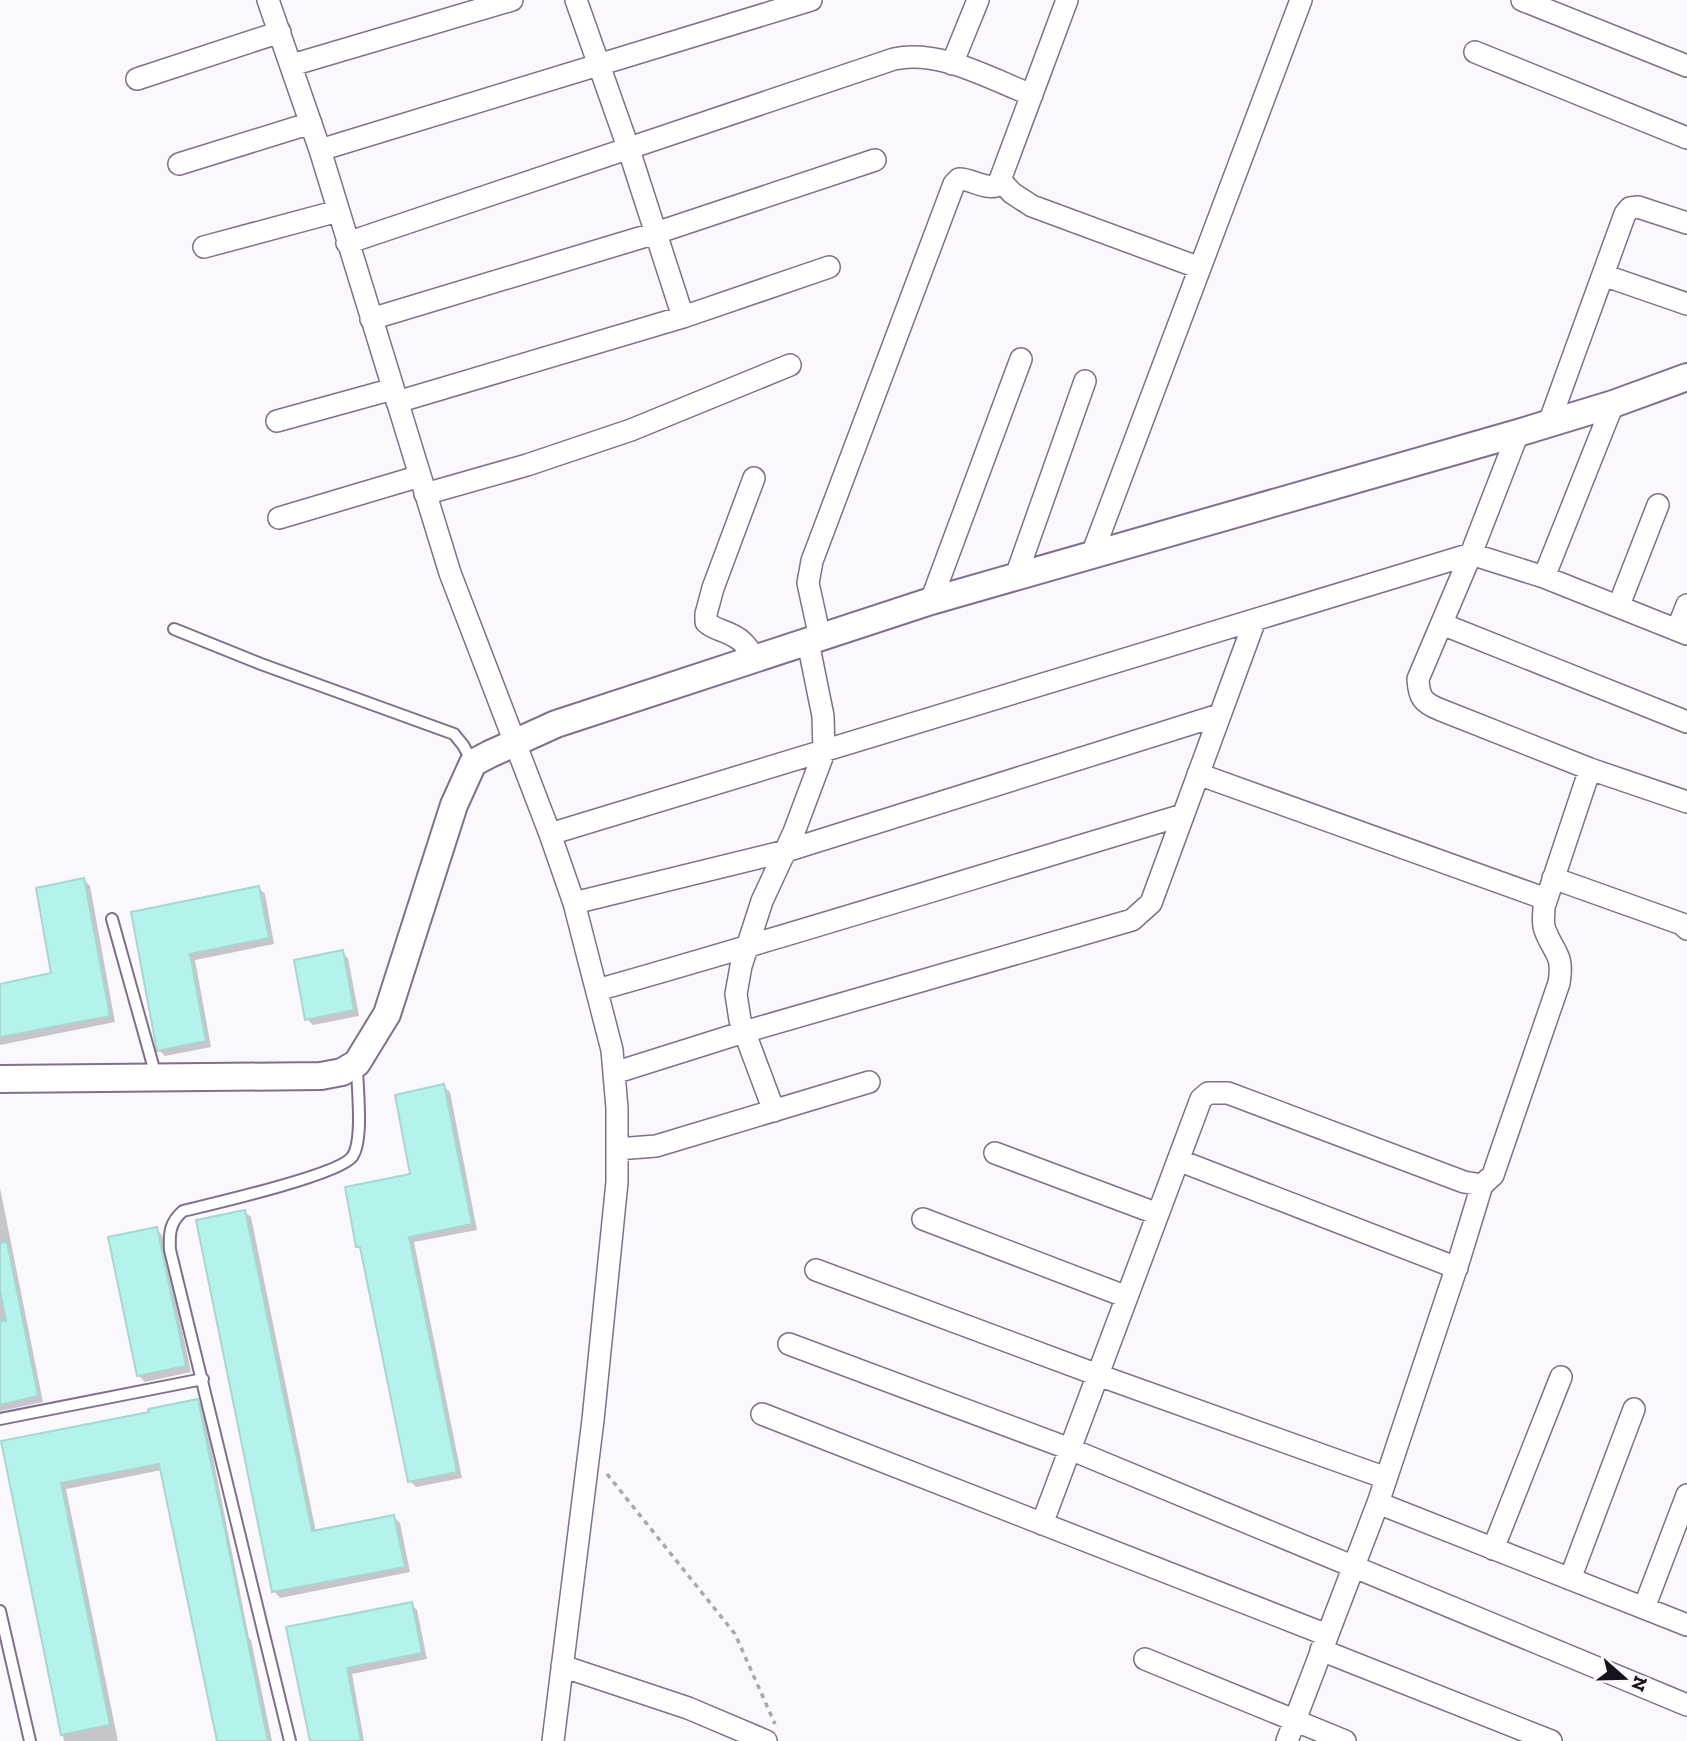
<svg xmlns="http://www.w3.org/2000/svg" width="1687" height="1741" font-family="'Zilla Slab',serif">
  <rect width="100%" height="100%" fill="#faf7fd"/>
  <path fill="#0003" d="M84 880 90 886 115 1022 0 1045V986L53 975Z
    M259 888 265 894 274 944 195 960 211 1047 165 1056 159 1050 133 913Z
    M342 952 348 958 359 1016 313 1025 307 1019Z
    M443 1086 450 1092 477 1230 414 1242 462 1478 416 1487 410 1481 362 1251 358 1247 412 1175Z
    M0 1188 43 1402 0 1411Z
    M244 1211 251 1217 316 1532 394 1517 400 1523 410 1572 280 1598 274 1591Z
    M156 1229 162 1235 191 1372 145 1382 139 1376Z
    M197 1401 203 1407 249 1638 251 1640 272 1741H218L162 1470 66 1489 118 1741H64L3 1443 151 1414Z
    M411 1604 417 1610 427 1659 352 1674 364 1741H310L288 1628Z"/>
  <path fill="#b4f3eb" stroke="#a8d6d0" stroke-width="2" d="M84 878 110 1016 0 1037V984L51 973 36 888Z
    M259 886 269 938 190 954 206 1041 157 1051 131 912Z
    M343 950 354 1010 305 1020 294 960Z
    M444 1084 472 1224 409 1237 457 1472 408 1482 360 1247H356L345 1187 410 1174 395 1095Z
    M245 1210 312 1531 394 1515 405 1567 272 1592 196 1220Z
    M157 1227 186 1366 137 1376 108 1237Z
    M7 1242 38 1396 0 1405V1321H6L0 1290V1243Z
    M198 1399 268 1741H217L159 1464 61 1483 110 1725 61 1735 1 1441 149 1412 148 1409Z
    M412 1602 422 1653 347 1668 361 1741H310L286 1627Z"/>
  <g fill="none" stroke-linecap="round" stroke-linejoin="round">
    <defs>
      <path id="service" d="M174 629 261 664 454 734 463 745 473 763
        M112 919 156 1076
        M0 1419 203 1379
        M0 1611 30 1741
        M290 1741 170 1250C169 1233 170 1222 183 1211 212 1204 338 1175 352 1157 364 1141 357 1087 357 1066"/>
      <path id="minor" d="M268 0 320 150 450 573 550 834 574 903 612 1050 617 1108V1182L593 1420 553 1741
        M576 0 628 147 683 317
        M1522 0 1687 66
        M1475 52 1687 138
        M952 64 978 0
        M292 65 512 0
        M137 79 280 32
        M320 150 811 0
        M179 164 311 123
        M1000 180 1012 193 1032 206 1200 268
        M347 243 894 59C940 49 990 79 1032 95
        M204 247 338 211
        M1603 275 1687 304
        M371 319 656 233 875 160
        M397 402 683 317 829 267
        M277 421 393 389
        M1549 423 1625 214 1630 208 1638 207 1687 223
        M1518 433 1471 554 1418 679C1419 698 1423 703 1441 710L1590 769 1687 802
        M754 478 713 588 706 614V622C713 629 723 630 732 635 743 640 749 649 755 659
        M425 494 527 465 631 430 790 365
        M279 518 420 476
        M1091 557 1301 0
        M1016 576 1085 381
        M1544 577 1613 404
        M931 601 1021 359
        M1619 605 1658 505
        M1442 624 1687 722
        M1677 630 1687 605
        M820 638 808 583 812 561 954 184 959 179C972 179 983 189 996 186L1000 180 1067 0
        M1198 774 1546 899
        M550 834 1471 554 1544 577 1687 634
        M1553 878 1682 924 1687 929
        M574 903 786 851 1219 715
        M597 990C793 935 988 873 1183 815
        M614 1073 744 1032 1132 920 1151 903 1255 620
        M774 1111 740 1020 736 994 741 966 762 901 794 832 824 752 823 716 808 642
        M617 1149 656 1146 869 1082
        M995 1153 1158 1214
        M1178 1160 1457 1268
        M923 1219 1127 1297
        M816 1270 1098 1375 1386 1478
        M789 1344 1070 1449 1687 1705
        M762 1414 1327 1635
        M1378 1503 1687 1625
        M1042 1524 1201 1099 1208 1093H1228L1464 1182 1482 1185 1493 1175 1559 983C1564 954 1554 954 1545 930 1542 923 1544 914 1544 907L1590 769
        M1493 1549 1561 1377
        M1570 1579 1634 1409
        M1644 1608 1687 1495
        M1321 1650 1551 1741
        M1145 1659 1345 1741
        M562 1666 688 1708 766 1741
        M1287 1741 1378 1503 1460 1257 1482 1185"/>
      <path id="tertiary" d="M0 1079 321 1076 342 1072 357 1063 387 1014 454 805 473 763 490 754 556 724 931 601 1518 433 1613 404 1687 377"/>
    </defs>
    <use href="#service" stroke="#806f8d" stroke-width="14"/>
    <use href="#minor" stroke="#806f8d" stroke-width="24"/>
    <use href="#tertiary" stroke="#806f8d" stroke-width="30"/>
    <path stroke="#aba7af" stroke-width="3.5" stroke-dasharray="5 5" stroke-linecap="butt" d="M607 1474 735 1634 775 1724"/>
    <use href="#service" stroke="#fff" stroke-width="10"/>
    <use href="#minor" stroke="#fff" stroke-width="21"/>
    <use href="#tertiary" stroke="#fff" stroke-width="26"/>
  </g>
  <g transform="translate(1624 1678) rotate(110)" stroke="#faf7fd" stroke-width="5" paint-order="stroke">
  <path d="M0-5L12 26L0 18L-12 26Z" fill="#18121d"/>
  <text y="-10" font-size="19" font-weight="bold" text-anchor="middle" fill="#18121d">N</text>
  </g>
</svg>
